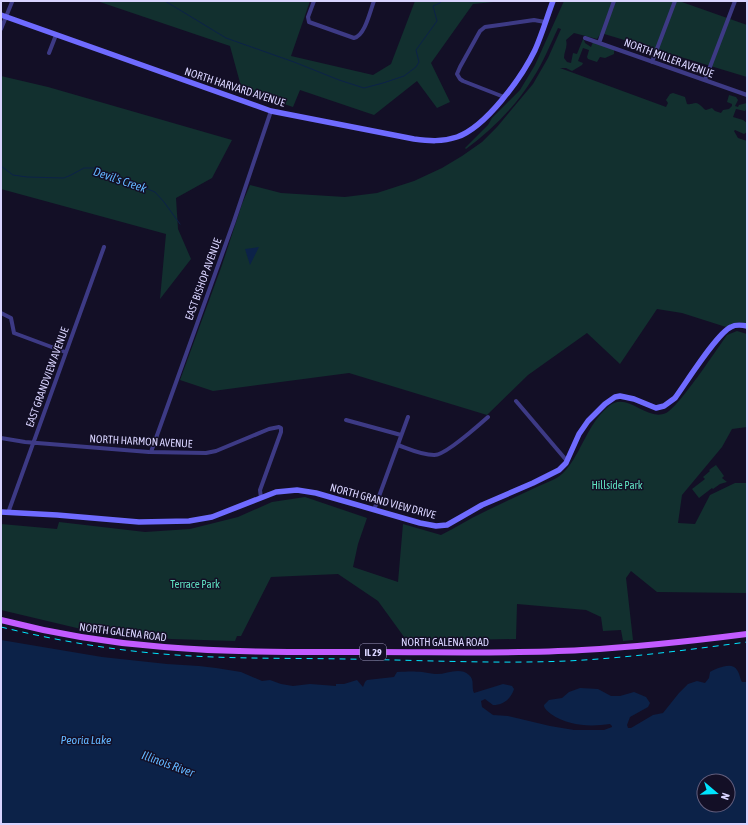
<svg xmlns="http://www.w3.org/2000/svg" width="748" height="825" font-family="'Asap Condensed',sans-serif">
  <rect width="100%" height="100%" fill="#130f26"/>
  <path fill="#12302f" d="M97 1H310L291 56 373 75 391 64 415 1H504L473 4 431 63 450 102 437 108 417 81 374 115 300 90 293 107 242 90 230 46Z
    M564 1H679L747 25V77L601 33 597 39 574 33 566 40C568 47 564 51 564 58L567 62 571 63 573 53 577 54 583 39 584 40 585 43 591 47 593 42 614 49V54L605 58 600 57 597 62 588 59 587 57 589 50 583 48 578 61 583 63 582 65 572 71 566 68H560L666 107 668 103 666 100 670 94 673 93 685 97 687 104C691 105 692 103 696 103 701 104 703 109 706 110L712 108 715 111 721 113 723 110 729 109 732 106V104L727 102 729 95 736 97 738 100 735 106 738 107 739 105 747 103V108L745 111 736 109 733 117 743 120 747 123V132L744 134 735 130 734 131 738 138 747 141V324L739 322 726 327 682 313 657 309 620 364 587 333 528 375 487 415 349 373 213 391 180 380 222 265 242 204 250 185 281 193 345 197 377 193 414 181 442 168 462 156 482 142 497 127 533 84 548 58 561 29 558 28C550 45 543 63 533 78 516 106 492 130 466 149L465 148 488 125 492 118 520 90 535 65Z
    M1 76 48 87 232 140 212 178 176 198 178 229 191 259 160 299 166 234 1 189Z
    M737 331 747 334V427L732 429 722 447 682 495 678 523 695 524 710 495 735 483H747V593L657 592 631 571 626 578 633 640 623 641 621 630 603 631 601 617 586 610 517 604 516 639 407 641 378 601 338 574 271 577 241 636H237L235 641 171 639 81 629 1 610V524L57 529 59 522 145 532 190 529 238 517 272 502 305 497 367 518 358 544 353 567 398 582 403 524 441 535C455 528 469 519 484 512 502 503 520 495 539 486 548 482 558 479 565 471 582 452 587 424 609 406 628 391 646 422 666 413 678 408 717 349 727 335Z
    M716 465 724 476 722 478 727 482 720 484 713 489 712 488 699 498 692 489 705 479 703 477 710 471 709 470Z"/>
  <path fill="#0c2248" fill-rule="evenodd" d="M259 247 250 265 245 249Z
    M1 640 102 657 167 664 199 666 216 668 241 672 262 681 270 680 281 684 293 686 310 684 336 686V684H344L357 680 363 687 365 682 367 680 394 677 397 672C413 671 419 671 435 674 446 675 459 666 469 675 475 680 471 687 474 693L503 684 512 686 514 689C511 699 503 705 493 705L485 699 481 701 482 707 493 715 508 716 550 726 574 730H604L612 727V726L610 724C590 727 568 726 551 714 548 711 544 709 544 705L549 700 562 698 569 692 580 688 598 689 611 696H620L634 692 646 697 650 703 648 707 630 717 627 725 628 728H631L653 715 663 713 679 693 688 684 697 681 705 683 709 678 710 672C716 669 732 661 737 670 740 674 740 679 742 682H747V824H1ZM704 781H728V805H704Z"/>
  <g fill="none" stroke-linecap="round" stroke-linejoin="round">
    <path stroke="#0c2248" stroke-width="1" d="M165 1 226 38 294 62 339 80 364 88 383 83 404 76 416 67 419 62 416 50 437 21 433 6 440 3 441 1
      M468 1 470 2 471 1
      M1 166 13 175 27 177 64 178 71 175 84 168H95L155 192 164 202 180 224"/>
    <path stroke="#3d3a85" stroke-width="4" d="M314 1 308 17 309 22 354 38C365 36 370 11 374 1
      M1 29 12 2
      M585 38 747 95
      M599 43 614 1
      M49 53 56 35
      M652 62 675 1
      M705 80 735 1
      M504 97 463 81 460 79 457 74 460 67 480 31 485 27 534 20 545 22
      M1 313 11 318 14 333 65 352
      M516 401 567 461
      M346 420 401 435
      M1 438 25 442 149 452 206 453 216 451 269 429 279 427 281 428V432L260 490 261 498
      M398 445C409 449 422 455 434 455 444 456 479 425 488 417
      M151 452 234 221 271 111
      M374 510 408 417
      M8 513 104 247"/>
    <path stroke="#6f6bff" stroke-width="5.5" d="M1 15 271 111 414 139C429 141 442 142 457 137 486 127 522 77 535 50 542 34 547 17 553 1
      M1 512 57 515 139 522 189 521 212 517 276 492 297 490 316 493 420 523 436 526 447 525 482 505 533 483 559 470 566 463 579 434 588 421 605 404 615 397 620 396 634 399 656 408 664 406 675 398C686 383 717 333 731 327 736 324 742 325 747 326"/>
    <path stroke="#c25bff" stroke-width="6" d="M1 620C55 634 109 643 164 647 234 653 305 652 375 652 444 652 513 654 582 650 637 647 692 641 747 634"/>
    <path stroke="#00e5ff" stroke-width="1" stroke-dasharray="6 5" stroke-linecap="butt" d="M1 627C58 641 117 651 176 655 232 659 289 658 345 659 419 660 493 664 567 661 627 658 687 650 747 642"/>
  </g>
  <g text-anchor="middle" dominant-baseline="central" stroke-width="3" stroke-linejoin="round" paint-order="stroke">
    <rect fill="#130f26" stroke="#9e99be" stroke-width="1" x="360" y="644" width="26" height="16" rx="3"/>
    <g font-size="10" font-weight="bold" fill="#d9d4ff">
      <text x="373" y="652">IL 29</text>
    </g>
    <g font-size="11" fill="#d9d4ff" stroke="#130f26">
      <text transform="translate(669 58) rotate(20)">NORTH MILLER AVENUE</text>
      <text transform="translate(235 87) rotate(18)">NORTH HARVARD AVENUE</text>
      <text transform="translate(203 279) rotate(-70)">EAST BISHOP AVENUE</text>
      <text transform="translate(47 377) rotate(-70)">EAST GRANDVIEW AVENUE</text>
      <text transform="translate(141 441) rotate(3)">NORTH HARMON AVENUE</text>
      <text transform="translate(383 501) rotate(15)">NORTH GRAND VIEW DRIVE</text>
      <text transform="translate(123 632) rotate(7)">NORTH GALENA ROAD</text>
      <text x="445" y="642">NORTH GALENA ROAD</text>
    </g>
    <g font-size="11" fill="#5fe0c0" stroke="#130f26">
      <text x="617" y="485">Hillside Park</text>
      <text x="195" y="584">Terrace Park</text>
    </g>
    <g font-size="12" font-style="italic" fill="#62b6ff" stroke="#130f26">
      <text transform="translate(120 180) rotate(19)">Devil's Creek</text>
      <text x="86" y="740">Peoria Lake</text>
      <text transform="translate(168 764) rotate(20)">Illinois River</text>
    </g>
  </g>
  <rect width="748" height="825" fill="none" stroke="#d9d4ff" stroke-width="4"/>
  <g transform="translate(716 793) rotate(109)"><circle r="19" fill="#130f26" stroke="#625e7d"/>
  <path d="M0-3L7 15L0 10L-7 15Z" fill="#00e5ff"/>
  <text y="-6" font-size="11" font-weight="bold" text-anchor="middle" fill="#d9d4ff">N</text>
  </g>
</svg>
